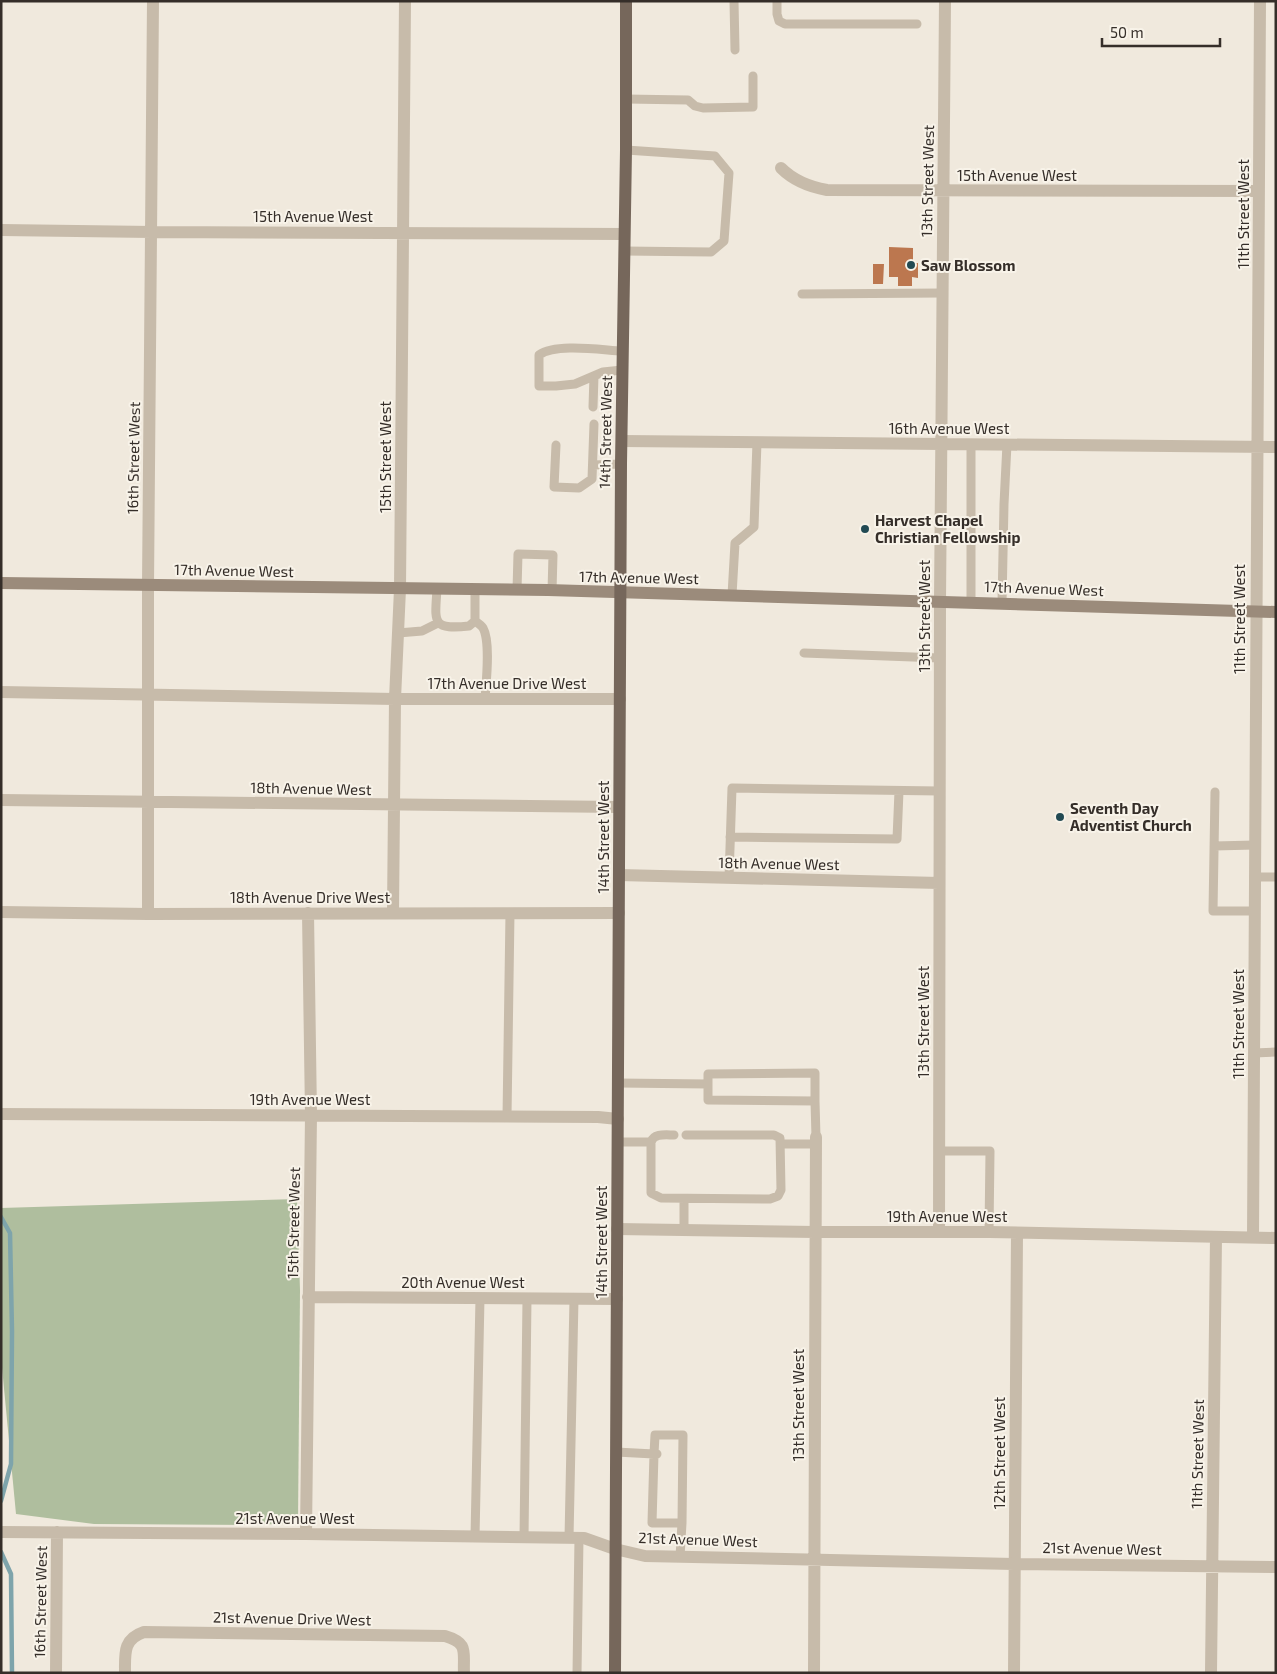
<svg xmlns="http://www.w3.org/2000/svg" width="1277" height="1674" font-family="'Exo 2',sans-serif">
  <rect width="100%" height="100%" fill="#f0e9dd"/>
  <path fill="#afbe9e" d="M297 1199 300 1290 298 1523 254 1525 94 1524 16 1514 1 1357V1208Z"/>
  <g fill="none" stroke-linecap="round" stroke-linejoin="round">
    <path stroke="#7ea4ab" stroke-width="4.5" d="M1 1217 10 1233 12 1331 11 1464 1 1501
      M1 1552 11 1574 12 1673"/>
  </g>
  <path fill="#bc774f" d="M889 247 913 248V263H918V278L912 277V286H898V277H889Z
    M873 264H884L883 284H873Z"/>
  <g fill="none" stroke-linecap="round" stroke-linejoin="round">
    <path stroke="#c7bbaa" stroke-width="9" d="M734 1 735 50
      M777 1V14L779 21 785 24H917
      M626 99 688 100 695 106 703 108 753 107V76
      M624 251 711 252 724 241 729 173 715 156 626 150
      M802 294 942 293
      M622 370 603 372 575 384 556 386H539V355C556 343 601 350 622 351
      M593 407 594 376
      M971 444V602
      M556 445 554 487 579 488 592 479 594 424
      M593 465 621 464
      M437 589C435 622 431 630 469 626L475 621V590
      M517 590 518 554 553 555 552 591
      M732 595 735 543 754 527 757 442
      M1002 603 1004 504 1007 444
      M475 621C478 623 481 625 483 628 491 642 486 683 485 699
      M398 633 422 631 438 623
      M804 653 940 658
      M1215 792 1213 911H1254
      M730 837 897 839 899 791
      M1214 846 1255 845
      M1254 877H1276
      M729 878 732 788 939 791
      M1254 1053 1276 1052
      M815 1073V1101L708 1100V1074Z
      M618 1083 708 1084
      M815 1101 816 1137
      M507 1117 510 913
      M617 1142H651V1193L661 1198 770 1199 778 1196 781 1190 780 1138 774 1135H686
      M651 1142C654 1133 666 1135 674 1135
      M781 1144H816
      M939 1151H990L989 1232
      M684 1199V1230
      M616 1452 654 1454 652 1523H682L680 1557
      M657 1454H654L655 1435H683L682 1523
      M475 1537 480 1298
      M524 1538 527 1299
      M569 1538 574 1299
      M577 1673 579 1538"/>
    <path stroke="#c7bbaa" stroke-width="12" d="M781 168C794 181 810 187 827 190L1259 191
      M1 230 152 232 624 234
      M622 441 1276 447
      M1 692 395 699H620
      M1 800 619 807
      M619 875 939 883
      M1 912 148 914 619 913
      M393 913 395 699 400 589 405 1
      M148 914V585L153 1
      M1 1114 598 1117 618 1119
      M617 1229 815 1232H989L1276 1238
      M939 1232 940 601 945 1
      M1253 1237 1260 1
      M308 1297 617 1299
      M1 1532 306 1534 584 1538 615 1549 645 1556 1014 1564 1276 1567
      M306 1534 311 1115 308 913
      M56 1673 57 1532
      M125 1673C125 1653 123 1639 144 1632L445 1636C469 1643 463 1652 464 1673
      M814 1673 816 1137
      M1014 1673 1017 1233
      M1211 1673 1216 1237"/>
    <path stroke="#9b8b7b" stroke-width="12" d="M1 583 548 590 1276 612"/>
    <path stroke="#76675b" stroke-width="12" d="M615 1673 621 464 626 150V1"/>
  </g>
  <g fill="#224a53" stroke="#f8f3e9" stroke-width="2">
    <circle cx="911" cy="265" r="5"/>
    <circle cx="865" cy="529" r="5"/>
    <circle cx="1060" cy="817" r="5"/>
  </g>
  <g text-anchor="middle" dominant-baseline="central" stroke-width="4" stroke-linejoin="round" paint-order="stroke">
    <g font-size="15" fill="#352e29" stroke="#f8f3e9">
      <text x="1017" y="175">15th Avenue West</text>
      <text transform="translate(927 181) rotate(-89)">13th Street West</text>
      <text transform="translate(1243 214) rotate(-90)">11th Street West</text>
      <text x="313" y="216">15th Avenue West</text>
      <text x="949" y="428">16th Avenue West</text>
      <text transform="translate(605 432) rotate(-89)">14th Street West</text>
      <text transform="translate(385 457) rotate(-90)">15th Street West</text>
      <text transform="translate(133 458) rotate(-89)">16th Street West</text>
      <text transform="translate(234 570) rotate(1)">17th Avenue West</text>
      <text transform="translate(639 577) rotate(1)">17th Avenue West</text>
      <text transform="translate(1044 588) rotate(2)">17th Avenue West</text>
      <text transform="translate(924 616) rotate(-90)">13th Street West</text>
      <text transform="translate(1239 619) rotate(-90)">11th Street West</text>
      <text x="507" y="683">17th Avenue Drive West</text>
      <text transform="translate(311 788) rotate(1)">18th Avenue West</text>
      <text transform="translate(603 837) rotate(-90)">14th Street West</text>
      <text transform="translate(779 863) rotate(1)">18th Avenue West</text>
      <text x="310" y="897">18th Avenue Drive West</text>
      <text transform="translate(923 1022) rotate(-90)">13th Street West</text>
      <text transform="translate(1238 1024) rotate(-90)">11th Street West</text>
      <text x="310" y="1099">19th Avenue West</text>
      <text x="947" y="1216">19th Avenue West</text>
      <text transform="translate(293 1223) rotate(-89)">15th Street West</text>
      <text transform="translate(601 1242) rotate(-90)">14th Street West</text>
      <text x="463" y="1282">20th Avenue West</text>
      <text transform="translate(798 1405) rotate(-90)">13th Street West</text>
      <text transform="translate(999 1453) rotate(-90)">12th Street West</text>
      <text transform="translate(1197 1454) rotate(-89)">11th Street West</text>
      <text x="295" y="1518">21st Avenue West</text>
      <text transform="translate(698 1539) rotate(2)">21st Avenue West</text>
      <text transform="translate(1102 1548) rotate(1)">21st Avenue West</text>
      <text transform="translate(40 1602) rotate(-89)">16th Street West</text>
      <text transform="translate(292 1618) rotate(1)">21st Avenue Drive West</text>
    </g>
    <g font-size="15" font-weight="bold" fill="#352e29" stroke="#f8f3e9" text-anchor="start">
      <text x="921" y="265">Saw Blossom</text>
      <text x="875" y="520">Harvest Chapel<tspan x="875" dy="17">Christian Fellowship</tspan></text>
      <text x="1070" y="808">Seventh Day<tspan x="1070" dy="17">Adventist Church</tspan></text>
    </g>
  </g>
  <rect width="1277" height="1674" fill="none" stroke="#352e29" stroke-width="5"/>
  <path d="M1102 38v8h118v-8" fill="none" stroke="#352e29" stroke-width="2.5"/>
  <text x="1110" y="38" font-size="15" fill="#352e29" stroke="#f8f3e9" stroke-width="4" paint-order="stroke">50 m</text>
</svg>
